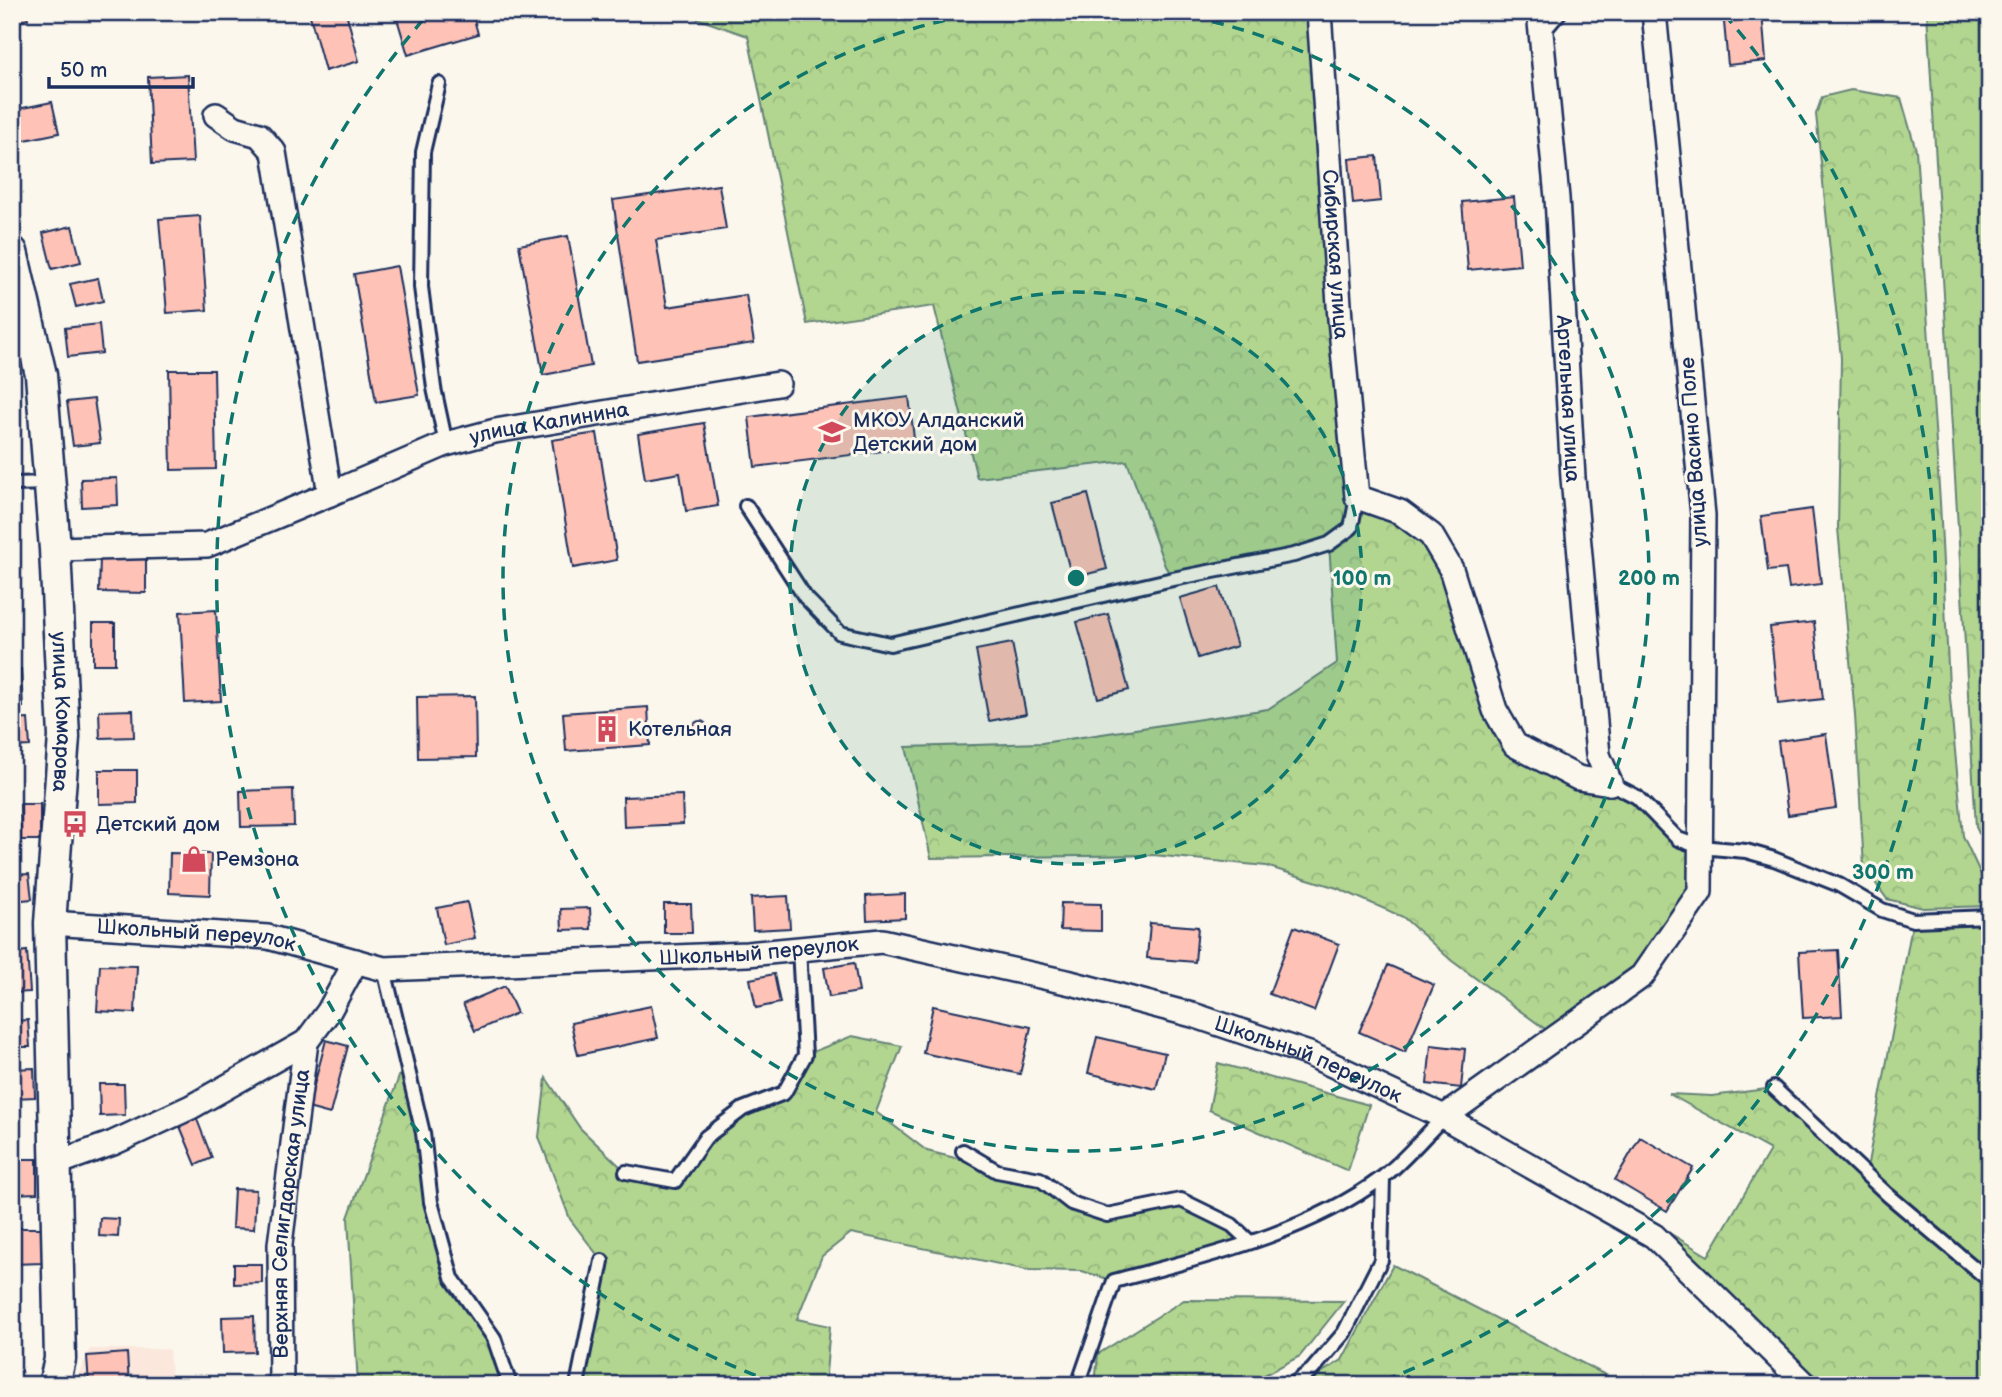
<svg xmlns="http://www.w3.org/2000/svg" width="2002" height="1397" font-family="'Balsamiq Sans',sans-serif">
  <defs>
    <pattern id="forest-crowns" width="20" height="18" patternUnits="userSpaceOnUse" patternTransform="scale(1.75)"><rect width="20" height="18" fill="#b2d690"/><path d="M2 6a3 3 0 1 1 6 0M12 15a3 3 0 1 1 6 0" fill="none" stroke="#98b87f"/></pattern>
  </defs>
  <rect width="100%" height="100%" fill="#fbf7ec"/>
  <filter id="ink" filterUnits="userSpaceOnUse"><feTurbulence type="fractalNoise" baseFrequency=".0143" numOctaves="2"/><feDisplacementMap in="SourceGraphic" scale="14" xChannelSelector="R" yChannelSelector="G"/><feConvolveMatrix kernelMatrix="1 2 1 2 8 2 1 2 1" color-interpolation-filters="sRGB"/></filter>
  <g filter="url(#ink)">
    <path fill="#fce7dc" d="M90 1349H169L172 1385H73Z"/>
    <path fill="url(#forest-crowns)" stroke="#668277" stroke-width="2" d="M678 12H1319L1357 497 1431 535 1515 745 1637 797 1678 839 1700 847V892L1642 976 1556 1037 1452 961 1403 917 1337 888 1266 866 1153 855 931 858 906 747 1042 743 1268 709 1337 663 1329 544 1173 579 1165 566 1127 461 977 478 934 306 807 324 748 36Z
      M1927 12H1990V858L1976 827Z
      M1851 90 1901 98 1916 150 1940 502 1949 687 1963 836 1990 894V906L1923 908 1887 899 1864 867 1855 715 1838 528 1841 358 1816 114 1822 97Z
      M1990 919V1385H1806L1654 1236 1580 1199 1592 1187 1708 1256 1770 1150 1669 1094 1712 1096 1774 1088 1866 1174 1913 920Z
      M852 1036 902 1046 876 1112 927 1151 1040 1179 1071 1203 1107 1215 1181 1200 1250 1242 1114 1281 1082 1271 1027 1270 851 1233 822 1256 797 1319 830 1326 825 1385H577L602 1261 570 1219 539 1137 546 1078 580 1128 626 1172 675 1181 706 1137 743 1109 784 1093 805 1055Z
      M405 1060 452 1278 494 1338 510 1385H358L348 1218Z
      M1218 1063 1369 1105 1348 1171 1209 1110Z
      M1393 1265 1619 1382 1618 1385H1301L1342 1360Z
      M1184 1300 1344 1301 1300 1356 1246 1385H1095L1098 1354Z"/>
    <path fill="#fec3b6" stroke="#1b2f5e" stroke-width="2" d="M12 12H26L28 19 12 23Z
      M309 12H346L359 61 325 71Z
      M395 12H472L478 34 408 55Z
      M1723 12H1762L1766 61 1728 65Z
      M188 75 193 162 152 164 148 77Z
      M52 102 59 133 20 141 13 110Z
      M1377 156 1381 201 1353 204 1349 159Z
      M719 185 726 229 656 240 667 307 746 295 754 343 637 361 613 200Z
      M1514 197 1520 265 1468 270 1462 202Z
      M200 216 207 310 167 313 159 219Z
      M72 226 81 262 52 269 43 233Z
      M568 236 591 366 543 375 519 245Z
      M397 266 419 395 376 402 354 274Z
      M98 278 103 301 76 307 70 284Z
      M99 324 102 353 68 357 65 328Z
      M169 370H214L216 469 171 470Z
      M909 397 915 447 755 467 749 417Z
      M94 399 100 443 73 446 67 402Z
      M704 423 718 506 686 511 680 473 645 479 638 434Z
      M597 433 617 560 573 568 552 440Z
      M117 478 118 505 82 507 81 479Z
      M1088 494 1107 569 1072 578 1052 503Z
      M1812 509 1821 584 1789 588 1786 569 1768 571 1761 516Z
      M12 532H17L20 563 12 564Z
      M100 557 146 558V593L99 592Z
      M1219 587 1237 646 1198 658 1180 598Z
      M216 610 221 701 185 703 180 612Z
      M1108 614 1129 690 1098 698 1077 622Z
      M1814 622 1823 699 1778 704 1770 627Z
      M93 623H115V664H93Z
      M1012 643 1026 714 989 721 976 650Z
      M12 669H21L23 707 12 708Z
      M475 696 476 757 418 758 417 697Z
      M648 707 650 745 566 751 563 713Z
      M133 710 134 737 100 738 99 711Z
      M28 719 30 746 12 747V720Z
      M693 728a7 7 0 1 1 14 0a7 7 0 1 1-14 0Z
      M1826 734 1836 808 1788 815 1778 741Z
      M99 770H137V803L99 804Z
      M293 789 294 826 241 827 240 791Z
      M682 795 683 824 624 827 623 797Z
      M20 804H40V840H21Z
      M170 853 211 854 210 895 169 893Z
      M29 874 32 899 12 901V875Z
      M905 894V918L867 920 866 896Z
      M788 896 790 928 753 930 751 898Z
      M467 902 475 938 444 945 437 908Z
      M1061 903 1101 904V931L1060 930Z
      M664 904H691L692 933H664Z
      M590 908 591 929 562 930 561 909Z
      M1150 923 1198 927 1195 962 1147 958Z
      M1294 927 1339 944 1314 1011 1269 994Z
      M1838 950 1842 1016 1803 1018 1799 952Z
      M27 951 30 992 12 993V953Z
      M854 963 859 992 829 997 824 968Z
      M100 965 137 966 135 1013 97 1011Z
      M1388 965 1434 985 1405 1052 1359 1032Z
      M774 974 780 1003 756 1008 750 979Z
      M505 986 517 1013 475 1031 463 1004Z
      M651 1006 658 1038 578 1055 571 1023Z
      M933 1006 1031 1027 1020 1074 923 1053Z
      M28 1020 30 1047H12V1021Z
      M1097 1037 1165 1053 1156 1089 1088 1073Z
      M326 1040 348 1046 330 1114 308 1108Z
      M1431 1045 1465 1049 1461 1088 1427 1084Z
      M34 1068 35 1097 14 1098 13 1069Z
      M99 1084H124L125 1115 100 1116Z
      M196 1117 212 1158 196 1165 179 1124Z
      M1640 1137 1693 1168 1667 1211 1615 1180Z
      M12 1159H37V1193L12 1194Z
      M234 1189 256 1190 254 1229 232 1228Z
      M100 1218 119 1219 118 1237 99 1236Z
      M12 1228H42L43 1263 12 1264Z
      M234 1264H262V1283L234 1284Z
      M254 1316 255 1352 223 1353 222 1317Z
      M127 1353 129 1385H89L87 1356Z
      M261 1380V1385H235V1381Z"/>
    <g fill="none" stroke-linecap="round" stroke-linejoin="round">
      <defs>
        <path id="service" d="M1542 33 1560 12
          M439 84 423 152 421 287 434 388 446 444
          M12 484 50 483
          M746 506 805 597 840 633 890 644 1173 579 1294 555 1329 544 1351 528 1357 497
          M1610 783 1637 797 1678 839 1700 847 1746 851 1774 859 1839 885 1882 910 1913 920 1990 917
          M384 969 423 1133 431 1202 452 1278 494 1338 510 1385
          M1774 1088 1888 1195 1990 1281
          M963 1151 997 1171 1040 1179 1071 1203 1107 1215 1181 1200 1232 1225 1250 1242
          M626 1172 675 1181 706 1137 743 1109 784 1093 805 1055 799 949
          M577 1385 602 1261
          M1078 1385 1114 1281C1204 1257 1307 1234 1383 1177 1405 1160 1424 1136 1444 1117
          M1292 1385 1312 1370 1344 1333 1381 1260 1383 1177"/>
        <g id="minor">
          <path id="s1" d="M1319 12 1340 319 1357 497 1400 512 1431 535 1451 569 1495 710 1515 745 1578 778 1610 783"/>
          <path id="s2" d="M1539 12 1557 198 1573 478 1598 755 1610 783"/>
          <path id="s3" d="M216 115 235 128 259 135 274 152 330 494 446 444 495 431 778 384"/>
          <path d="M55 549 207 545 330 494"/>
          <path id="s4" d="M50 923 268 937 384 969 747 954 882 941 1071 983 1196 1016 1309 1054 1444 1117 1654 1236 1806 1385"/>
          <path d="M1444 1117 1642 976 1700 892 1703 515 1654 12"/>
          <path d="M57 1163 113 1143 191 1107 306 1042 329 1011 356 961"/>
          <path id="s5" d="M281 1385 280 1244 306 1042"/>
        </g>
        <g id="tertiary">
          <path id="s6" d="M12 252 41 375 55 549 64 737 50 923 60 1359 54 1385"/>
        </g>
      </defs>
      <use href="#service" stroke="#1b2f5e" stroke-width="18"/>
      <use href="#minor" stroke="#1b2f5e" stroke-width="28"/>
      <use href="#tertiary" stroke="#1b2f5e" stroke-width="35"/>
      <use href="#service" stroke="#fbf7ec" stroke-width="12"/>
      <use href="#minor" stroke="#fbf7ec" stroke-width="23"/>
      <use href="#tertiary" stroke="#fbf7ec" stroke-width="30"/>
    </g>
  </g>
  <circle cx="1076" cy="578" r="286" fill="#0f766e" fill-opacity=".12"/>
  <g fill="none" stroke="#0f766e" stroke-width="3.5" stroke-dasharray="12 9">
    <circle cx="1076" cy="578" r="286"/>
    <path d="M1171 13A573 573 0 1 1 981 13"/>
    <path d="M775 1383A859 859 0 0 1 428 14M1724 14A859 859 0 0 1 1377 1383"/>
  </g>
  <defs>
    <symbol id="school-bare" viewBox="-9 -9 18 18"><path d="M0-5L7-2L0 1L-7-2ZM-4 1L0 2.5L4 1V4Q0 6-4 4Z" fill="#d1495b" stroke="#fbf7ec" stroke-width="2.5" paint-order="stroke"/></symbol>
    <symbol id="building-bare" viewBox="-9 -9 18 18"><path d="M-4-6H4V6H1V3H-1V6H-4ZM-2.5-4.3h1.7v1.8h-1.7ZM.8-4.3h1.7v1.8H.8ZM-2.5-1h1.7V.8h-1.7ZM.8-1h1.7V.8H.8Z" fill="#d1495b" stroke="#fbf7ec" stroke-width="2.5" paint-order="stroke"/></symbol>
    <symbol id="bus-bare" viewBox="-9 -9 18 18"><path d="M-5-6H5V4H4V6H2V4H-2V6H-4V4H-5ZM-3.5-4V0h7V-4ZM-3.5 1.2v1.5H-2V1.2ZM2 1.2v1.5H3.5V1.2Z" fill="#d1495b" stroke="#fbf7ec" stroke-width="2.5" paint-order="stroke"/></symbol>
    <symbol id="shop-bare" viewBox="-9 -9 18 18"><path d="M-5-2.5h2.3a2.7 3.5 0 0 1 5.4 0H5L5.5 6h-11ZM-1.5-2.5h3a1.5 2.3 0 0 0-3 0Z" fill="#d1495b" stroke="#fbf7ec" stroke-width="2.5" paint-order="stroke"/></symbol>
  </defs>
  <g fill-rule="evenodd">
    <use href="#school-bare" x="813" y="413" width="38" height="38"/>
    <use href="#building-bare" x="588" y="710" width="38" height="38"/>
    <use href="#bus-bare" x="56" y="805" width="38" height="38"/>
    <use href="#shop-bare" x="175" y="840" width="38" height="38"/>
  </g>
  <g text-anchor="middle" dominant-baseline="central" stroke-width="6" stroke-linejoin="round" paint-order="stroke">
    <g font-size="21" fill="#1b2f5e" stroke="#fbf7ec">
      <text stroke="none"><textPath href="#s1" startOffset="243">Сибирская улица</textPath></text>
      <text stroke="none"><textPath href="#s2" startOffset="388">Артельная улица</textPath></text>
      <text stroke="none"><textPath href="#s3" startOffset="649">улица Калинина</textPath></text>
      <text transform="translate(1694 452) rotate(-94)">улица Васино Поле</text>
      <text stroke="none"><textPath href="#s6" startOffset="464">улица Комарова</textPath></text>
      <text stroke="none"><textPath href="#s4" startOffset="147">Школьный переулок</textPath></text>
      <text stroke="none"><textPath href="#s4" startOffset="714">Школьный переулок</textPath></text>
      <text stroke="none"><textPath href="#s4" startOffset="1281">Школьный переулок</textPath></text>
      <text stroke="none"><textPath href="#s5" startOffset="172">Верхняя Селигдарская улица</textPath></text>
    </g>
    <g font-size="21" fill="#1b2f5e" stroke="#fbf7ec" text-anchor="start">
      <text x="853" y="420">МКОУ Алданский<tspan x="853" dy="24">Детский дом</tspan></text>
      <text x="628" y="729">Котельная</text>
      <text x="96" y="824">Детский дом</text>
      <text x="215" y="859">Ремзона</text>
    </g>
  </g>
  <circle cx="1076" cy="578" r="10" fill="#0f766e" stroke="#fbf7ec" stroke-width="3.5"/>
  <g font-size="21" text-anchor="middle" font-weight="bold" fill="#0f766e" stroke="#fbf7ec" stroke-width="6" stroke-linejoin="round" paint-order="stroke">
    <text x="1362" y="585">100 m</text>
    <text x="1649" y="585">200 m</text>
    <text x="1883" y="879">300 m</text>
  </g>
  <rect width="2002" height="1397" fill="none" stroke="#fbf7ec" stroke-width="42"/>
  <rect x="21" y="21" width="1960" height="1355" fill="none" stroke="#1b2f5e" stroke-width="2.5" filter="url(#ink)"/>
  <path d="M49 77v10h144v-10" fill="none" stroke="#1b2f5e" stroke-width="3.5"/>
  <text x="60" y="77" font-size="21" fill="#1b2f5e" stroke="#fbf7ec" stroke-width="5" paint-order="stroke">50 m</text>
</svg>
